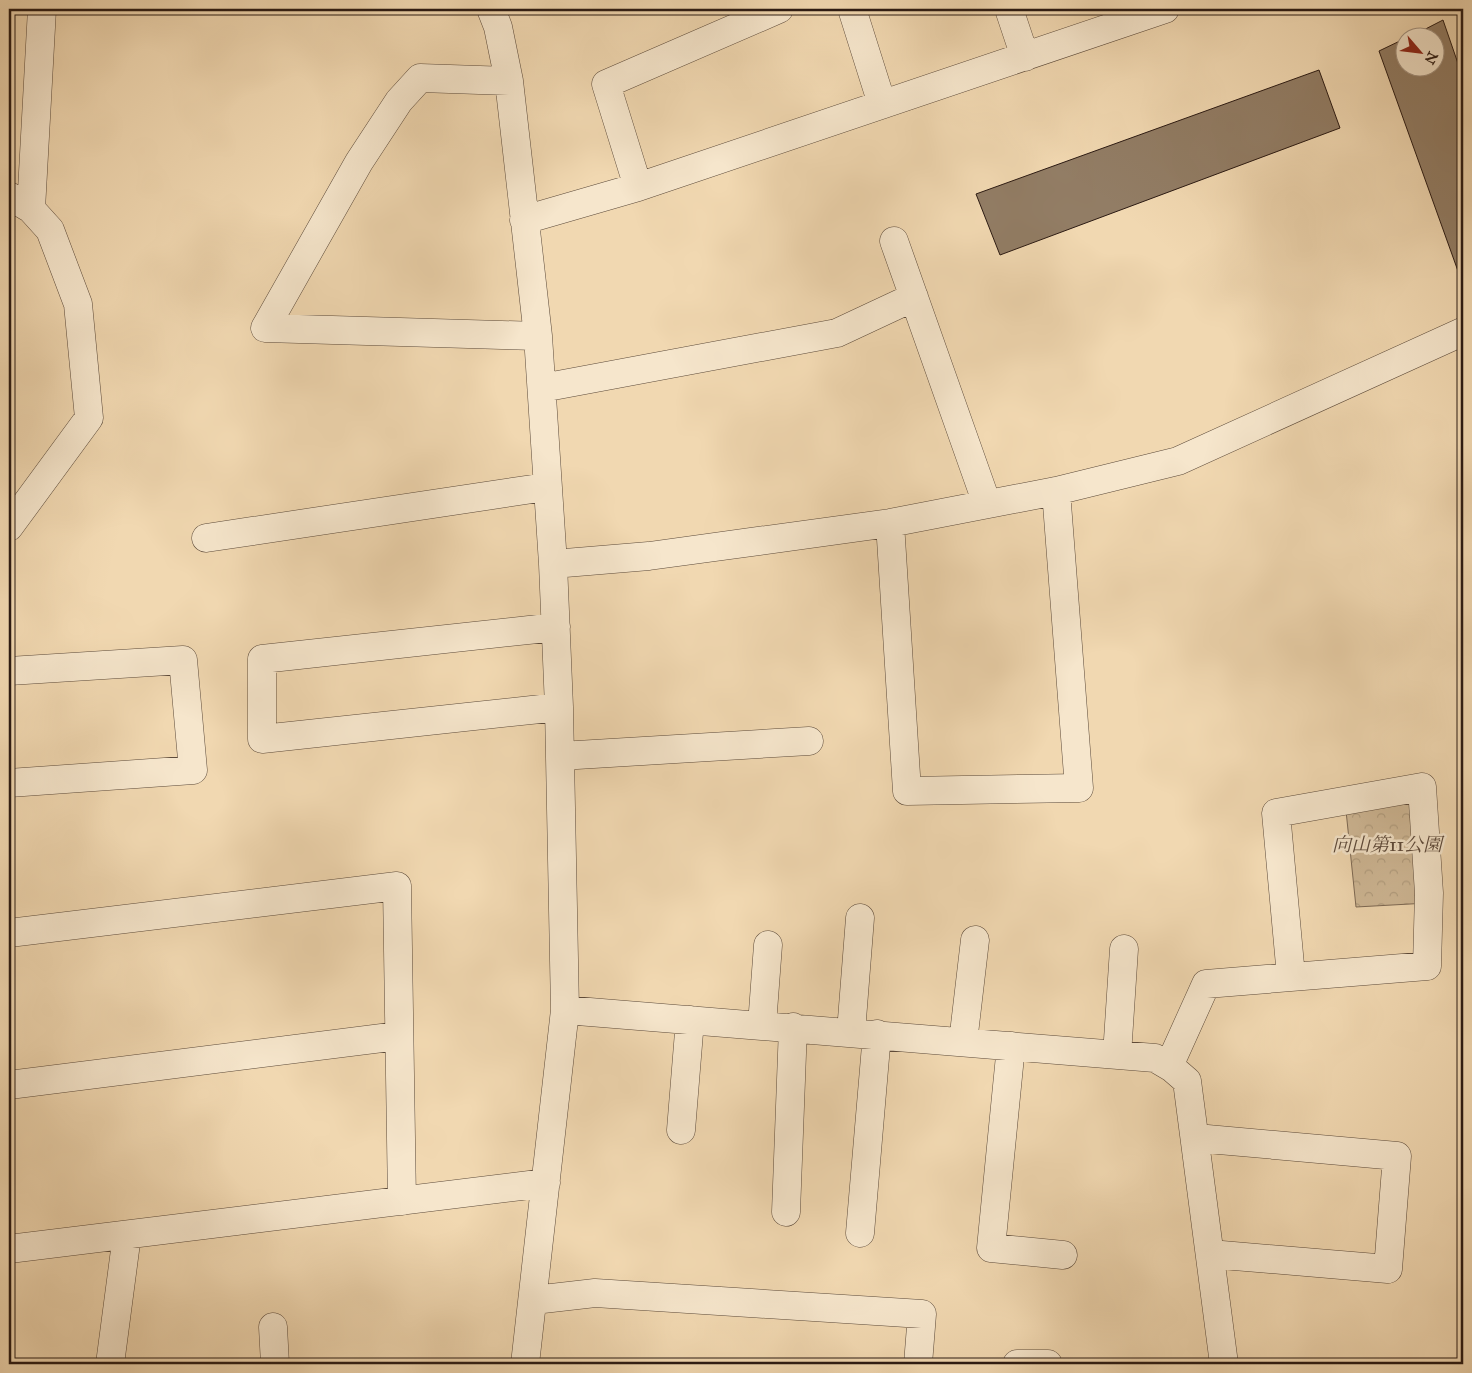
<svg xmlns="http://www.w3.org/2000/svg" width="1472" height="1373" font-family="'IM FELL Great Primer','Noto Serif JP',serif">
  <defs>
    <pattern id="forest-crowns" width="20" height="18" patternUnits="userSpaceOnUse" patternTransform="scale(1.25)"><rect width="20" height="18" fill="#cfb896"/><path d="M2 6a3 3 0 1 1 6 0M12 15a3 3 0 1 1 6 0" fill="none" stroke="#b29e80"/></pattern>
  </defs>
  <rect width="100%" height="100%" fill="#f1d8b1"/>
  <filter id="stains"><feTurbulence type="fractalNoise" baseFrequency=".004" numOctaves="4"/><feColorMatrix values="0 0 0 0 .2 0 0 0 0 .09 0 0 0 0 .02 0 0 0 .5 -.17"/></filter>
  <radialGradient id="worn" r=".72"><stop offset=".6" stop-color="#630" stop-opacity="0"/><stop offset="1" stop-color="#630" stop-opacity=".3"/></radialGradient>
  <path fill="url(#forest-crowns)" stroke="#7d6954" d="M1422 787 1428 903 1356 907 1345 801Z"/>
  <path fill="#927d65" stroke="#2b1a13" d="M1443 20 1463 78V285L1379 51 1404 39V68H1434V38H1408Z
    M1319 70 1340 128 1000 255 976 194Z"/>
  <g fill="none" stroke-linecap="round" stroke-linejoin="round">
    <defs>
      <path id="street" d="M491 9 498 27 509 81 538 336 553 564 559 707 565 1010 525 1364
        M852 9 882 104
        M1009 9 1025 57
        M509 81 420 78 399 101 359 162 265 328 538 336
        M638 187 606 84 779 9
        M9 196 31 209 50 230 78 304 89 418 9 527
        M31 209 42 9
        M524 220 638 187 1165 9
        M894 241 987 504
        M542 388 837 333 914 297
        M890 523 907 791 1079 788 1056 491
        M206 538 546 487
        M553 564 649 556 890 523 1056 491 1178 461 1462 332
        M556 627 262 659V739L559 707
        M9 671 183 660 193 770 9 783
        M560 756 809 741
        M9 933 397 886 402 1201
        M565 1010 1155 1058 1172 1068 1187 1081 1224 1364
        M762 1025 768 945
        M851 1032 860 918
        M963 1042 975 940
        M1011 1046 991 1248 1063 1255
        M1117 1055 1124 949
        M1169 1066 1206 984 1427 966 1429 893 1422 787 1276 813 1291 976
        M9 1085 398 1036
        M681 1130 690 1020
        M1196 1138 1397 1156 1388 1269 1210 1254
        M786 1212 793 1027
        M860 1233 877 1034
        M9 1249 546 1183
        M534 1300 595 1293 922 1314 918 1364
        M273 1327 275 1364
        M110 1364 127 1235
        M1017 1364H1048"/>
    </defs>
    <use href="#street" stroke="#5c4a3a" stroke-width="29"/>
    <use href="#street" stroke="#f6e6cc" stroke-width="28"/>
  </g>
  <g text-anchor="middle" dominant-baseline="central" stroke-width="5" stroke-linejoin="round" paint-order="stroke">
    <g font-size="19" font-style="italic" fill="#5c493a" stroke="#f6e6cc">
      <text x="1387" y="844">向山第11公園</text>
    </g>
  </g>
  <rect width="1472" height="1373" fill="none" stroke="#f1d8b1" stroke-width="30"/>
  <rect x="10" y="10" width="1452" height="1353" fill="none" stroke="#2b1a13" stroke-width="2.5"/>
  <rect x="15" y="15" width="1442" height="1343" fill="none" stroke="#2b1a13"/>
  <g transform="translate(1420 52) rotate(118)"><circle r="24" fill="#f6e6cc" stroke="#a59482"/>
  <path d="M0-4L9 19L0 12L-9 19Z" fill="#8f2418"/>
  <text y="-8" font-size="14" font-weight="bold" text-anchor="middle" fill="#2b1a13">N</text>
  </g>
  <rect width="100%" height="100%" filter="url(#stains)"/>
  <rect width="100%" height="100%" fill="url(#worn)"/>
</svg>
